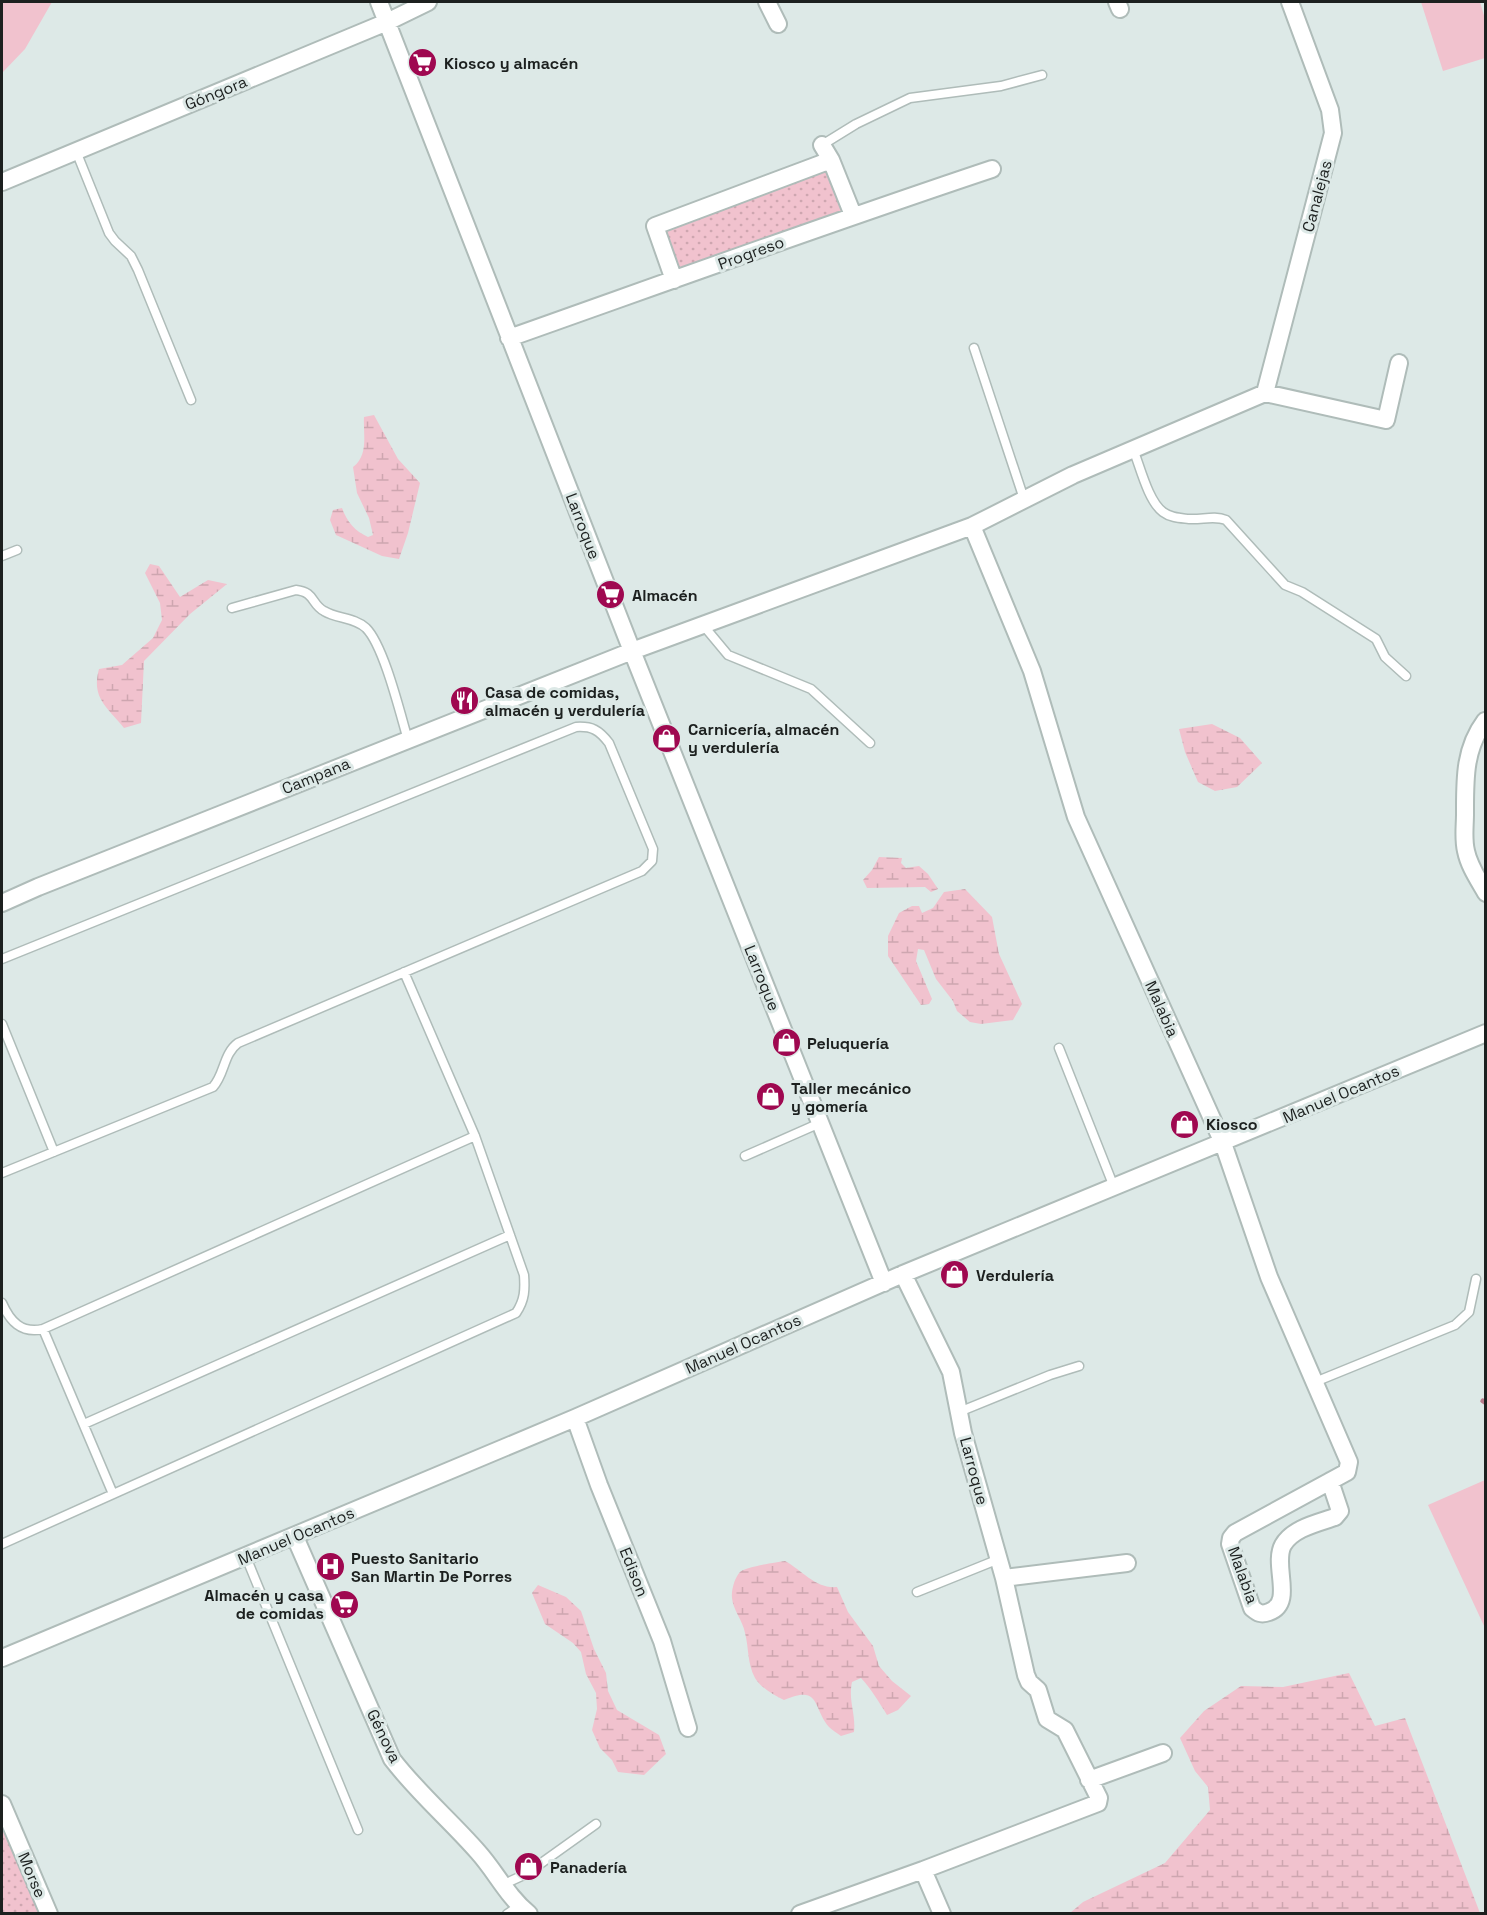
<svg xmlns="http://www.w3.org/2000/svg" width="1487" height="1915" font-family="'Space Grotesk',sans-serif">
  <defs>
    <pattern id="wetland-marsh" width="20" height="14" patternUnits="userSpaceOnUse" patternTransform="scale(1.5)"><rect width="20" height="14" fill="#f1c2ce"/><path d="M1 5h8M5 5V1M11 12h8M15 12V8" fill="none" stroke="#cea6b0"/></pattern>
    <pattern id="park-dots" width="8" height="8" patternUnits="userSpaceOnUse" patternTransform="scale(1.5)"><rect width="8" height="8" fill="#f1c2ce"/><path d="M2 2h.1M6 6h.1" fill="none" stroke="#cea6b0" stroke-width="1.8" stroke-linecap="round"/></pattern>
  </defs>
  <rect width="100%" height="100%" fill="#dde9e7"/>
  <path fill="#f1c2ce" d="M2 2H52L25 49 2 73Z
    M1421 2H1480L1485 19V58L1443 71Z
    M1485 1480V1628L1428 1505Z"/>
  <path fill="url(#wetland-marsh)" d="M374 415 398 459 420 483 408 533 399 559 382 556 336 535 330 520 333 510 342 508C347 522 355 531 368 537L373 535 369 518 357 493 353 467C369 455 363 434 364 417Z
    M150 564 159 566 180 597 208 580 227 584 190 614 144 661 141 723 124 728C107 707 91 698 99 669L122 665 153 638 162 620 160 603 145 573Z
    M1212 724 1240 738 1262 763 1237 787 1215 791 1198 782 1185 752 1179 729Z
    M879 857 902 858 901 863 906 868 919 866 928 874 938 889 931 892 925 887 867 888 863 880 872 870Z
    M965 889 992 917 999 954 1022 1004 1013 1020 981 1024 970 1022 957 1011 953 1001 936 979 924 950 918 949 916 961 932 999 929 1004 921 1005 888 956V936L899 913 912 906H919L922 913 933 908 944 892Z
    M785 1561C803 1571 816 1589 837 1587L848 1612 873 1646 879 1666 892 1681 911 1696 898 1710 887 1715C881 1705 869 1686 861 1678L852 1682C848 1701 856 1713 854 1732L841 1736C837 1733 832 1730 829 1727 812 1707 821 1684 784 1700 774 1695 761 1688 755 1678 747 1663 749 1648 745 1633 743 1621 733 1610 732 1598 731 1590 735 1577 740 1572 745 1567 777 1562 785 1561Z
    M538 1585 566 1597 581 1611 594 1649 606 1673 608 1691 617 1710 659 1735 666 1754 644 1775 618 1772 612 1760 600 1748 592 1730 597 1709 596 1693 586 1674 581 1652 573 1643 545 1624 532 1593Z
    M1349 1673 1375 1726 1405 1718 1480 1913H1070L1083 1902 1165 1863 1210 1810 1208 1787 1195 1771 1180 1738 1204 1711 1241 1686 1283 1687Z"/>
  <path fill="url(#park-dots)" d="M826 168 842 212 677 272 661 228Z
    M2 1816 40 1913H2Z"/>
  <g fill="none" stroke-linecap="round" stroke-linejoin="round">
    <path stroke="#b77b8b" stroke-width="5" d="M1483 1401 1486 1403"/>
    <defs>
      <path id="service" d="M822 145 856 124 910 98 1001 86 1042 75
        M76 151 109 233 115 241 131 256 138 270 191 400
        M974 348 1024 499
        M1133 449C1140 466 1148 501 1163 512 1171 518 1180 518 1189 519 1202 520 1214 515 1226 520L1285 585 1302 592 1376 639 1385 657 1406 676
        M2 556 17 550
        M232 608 296 590C315 592 311 604 324 611 337 619 354 617 366 628 384 646 400 713 408 740
        M703 625 728 655 811 689 870 743
        M2 959 576 727C592 726 599 730 609 743L653 849 652 861 642 871 238 1043C223 1054 225 1074 213 1087L2 1173
        M2 1024 54 1152
        M1059 1048 1114 1187
        M745 1156 820 1123
        M2 1303C10 1321 21 1334 43 1329L475 1136
        M43 1329 113 1494
        M1315 1382 1455 1325 1469 1312 1476 1279
        M959 1412 1050 1375 1079 1366
        M84 1424 510 1235
        M2 1544 516 1313C525 1300 525 1289 524 1275L475 1136 404 972
        M246 1557 358 1830
        M917 1592 999 1559
        M502 1885 526 1874 596 1824
        M507 1914 519 1906"/>
      <path id="minor" d="M379 2 632 651 884 1283
        M767 2 778 24
        M1117 2 1120 9
        M822 145 831 160 853 215
        M2 182 387 22 428 2
        M674 280 655 226 831 160
        M509 338C670 281 830 223 992 169
        M1265 393 1333 133 1330 110 1290 2
        M972 526 1032 671 1076 817 1223 1143 1269 1277 1349 1462 1347 1472 1235 1533 1231 1538 1230 1544 1252 1608C1258 1613 1261 1615 1269 1612 1295 1603 1272 1565 1283 1545 1293 1528 1318 1523 1335 1517L1340 1511 1330 1481
        M1485 721C1464 749 1465 780 1465 814 1465 826 1463 839 1466 851 1469 866 1478 879 1486 893
        M2 903 38 887 632 651 972 526 1073 475 1265 393 1386 420 1399 363
        M575 1418 599 1485 662 1641 688 1728
        M295 1537 392 1759C418 1793 450 1820 478 1852 496 1872 507 1896 529 1914
        M1004 1578 1127 1563
        M2 1658 575 1418 903 1274 1486 1033
        M1089 1780 1163 1753
        M2 1804 49 1914
        M923 1870 942 1914
        M800 1914 923 1870 1098 1803 1099 1798 1065 1730 1047 1719 1038 1690 1029 1682 1026 1675 1004 1578 963 1433 951 1372 903 1274"/>
    </defs>
    <use href="#service" stroke="#afbcb9" stroke-width="11"/>
    <use href="#minor" stroke="#afbcb9" stroke-width="20"/>
    <use href="#service" stroke="#fff" stroke-width="8"/>
    <use href="#minor" stroke="#fff" stroke-width="16"/>
  </g>
  <defs>
    <symbol id="supermarket-disc" viewBox="-11 -11 22 22"><circle r="9.5" fill="#9f0850" stroke="#dde9e7"/><path d="M-6-5.5h2.5l.6 2H6L4.5 2H-2.5L-4.4-4H-6ZM-1.5 3.2a1.3 1.3 0 1 0 .1 0ZM3 3.2a1.3 1.3 0 1 0 .1 0Z" fill="#fff"/></symbol>
    <symbol id="restaurant-disc" viewBox="-11 -11 22 22"><circle r="9.5" fill="#9f0850" stroke="#dde9e7"/><path d="M-5-6h1v4h1v-4h1v4h1v-4h1v5L-1.5 .5V6h-2V.5L-5-1ZM5-6V6H3V1.5H1.5Q1.5-4 5-6Z" fill="#fff"/></symbol>
    <symbol id="shop-disc" viewBox="-11 -11 22 22"><circle r="9.5" fill="#9f0850" stroke="#dde9e7"/><path d="M-5-2.5h2.3a2.7 3.5 0 0 1 5.4 0H5L5.5 6h-11ZM-1.5-2.5h3a1.5 2.3 0 0 0-3 0Z" fill="#fff"/></symbol>
    <symbol id="hospital-disc" viewBox="-11 -11 22 22"><circle r="9.5" fill="#9f0850" stroke="#dde9e7"/><path d="M-5-5h3v3.5h4V-5h3V5h-3V1.5h-4V5h-3Z" fill="#fff"/></symbol>
  </defs>
  <g fill-rule="evenodd">
    <use href="#supermarket-disc" x="406" y="46" width="33" height="33"/>
    <use href="#supermarket-disc" x="594" y="578" width="33" height="33"/>
    <use href="#restaurant-disc" x="448" y="684" width="33" height="33"/>
    <use href="#shop-disc" x="650" y="722" width="33" height="33"/>
    <use href="#shop-disc" x="770" y="1026" width="33" height="33"/>
    <use href="#shop-disc" x="754" y="1080" width="33" height="33"/>
    <use href="#shop-disc" x="1168" y="1108" width="33" height="33"/>
    <use href="#shop-disc" x="938" y="1258" width="33" height="33"/>
    <use href="#hospital-disc" x="314" y="1550" width="33" height="33"/>
    <use href="#supermarket-disc" x="328" y="1588" width="33" height="33"/>
    <use href="#shop-disc" x="512" y="1850" width="33" height="33"/>
  </g>
  <g text-anchor="middle" dominant-baseline="central" stroke-width="6" stroke-linejoin="round" paint-order="stroke">
    <g font-size="16" font-weight="bold" fill="#1c201f" stroke="#dde9e7" text-anchor="start">
      <text x="444" y="63">Kiosco y almacén</text>
      <text x="632" y="595">Almacén</text>
      <text x="485" y="692">Casa de comidas,<tspan x="485" dy="18">almacén y verdulería</tspan></text>
      <text x="688" y="729">Carnicería, almacén<tspan x="688" dy="18">y verdulería</tspan></text>
      <text x="807" y="1043">Peluquería</text>
      <text x="791" y="1088">Taller mecánico<tspan x="791" dy="18">y gomería</tspan></text>
      <text x="1206" y="1124">Kiosco</text>
      <text x="976" y="1275">Verdulería</text>
      <text x="351" y="1558">Puesto Sanitario<tspan x="351" dy="18">San Martin De Porres</tspan></text>
      <text x="324" y="1595" text-anchor="end">Almacén y casa<tspan x="324" dy="18">de comidas</tspan></text>
      <text x="550" y="1867">Panadería</text>
    </g>
    <g font-size="16" fill="#1c201f" stroke="#dde9e7">
      <text transform="translate(216 93) rotate(-22)">Góngora</text>
      <text transform="translate(1317 196) rotate(-75)">Canalejas</text>
      <text transform="translate(751 253) rotate(-20)">Progreso</text>
      <text transform="translate(583 526) rotate(69)">Larroque</text>
      <text transform="translate(316 776) rotate(-22)">Campana</text>
      <text transform="translate(762 978) rotate(68)">Larroque</text>
      <text transform="translate(1162 1009) rotate(66)">Malabia</text>
      <text transform="translate(1341 1094) rotate(-23)">Manuel Ocantos</text>
      <text transform="translate(743 1344) rotate(-24)">Manuel Ocantos</text>
      <text transform="translate(974 1471) rotate(75)">Larroque</text>
      <text transform="translate(296 1536) rotate(-23)">Manuel Ocantos</text>
      <text transform="translate(634 1572) rotate(68)">Edison</text>
      <text transform="translate(1243 1575) rotate(70)">Malabia</text>
      <text transform="translate(384 1736) rotate(64)">Génova</text>
      <text transform="translate(32 1875) rotate(67)">Morse</text>
    </g>
  </g>
  <rect width="1487" height="1915" fill="none" stroke="#1c201f" stroke-width="6"/>
</svg>
